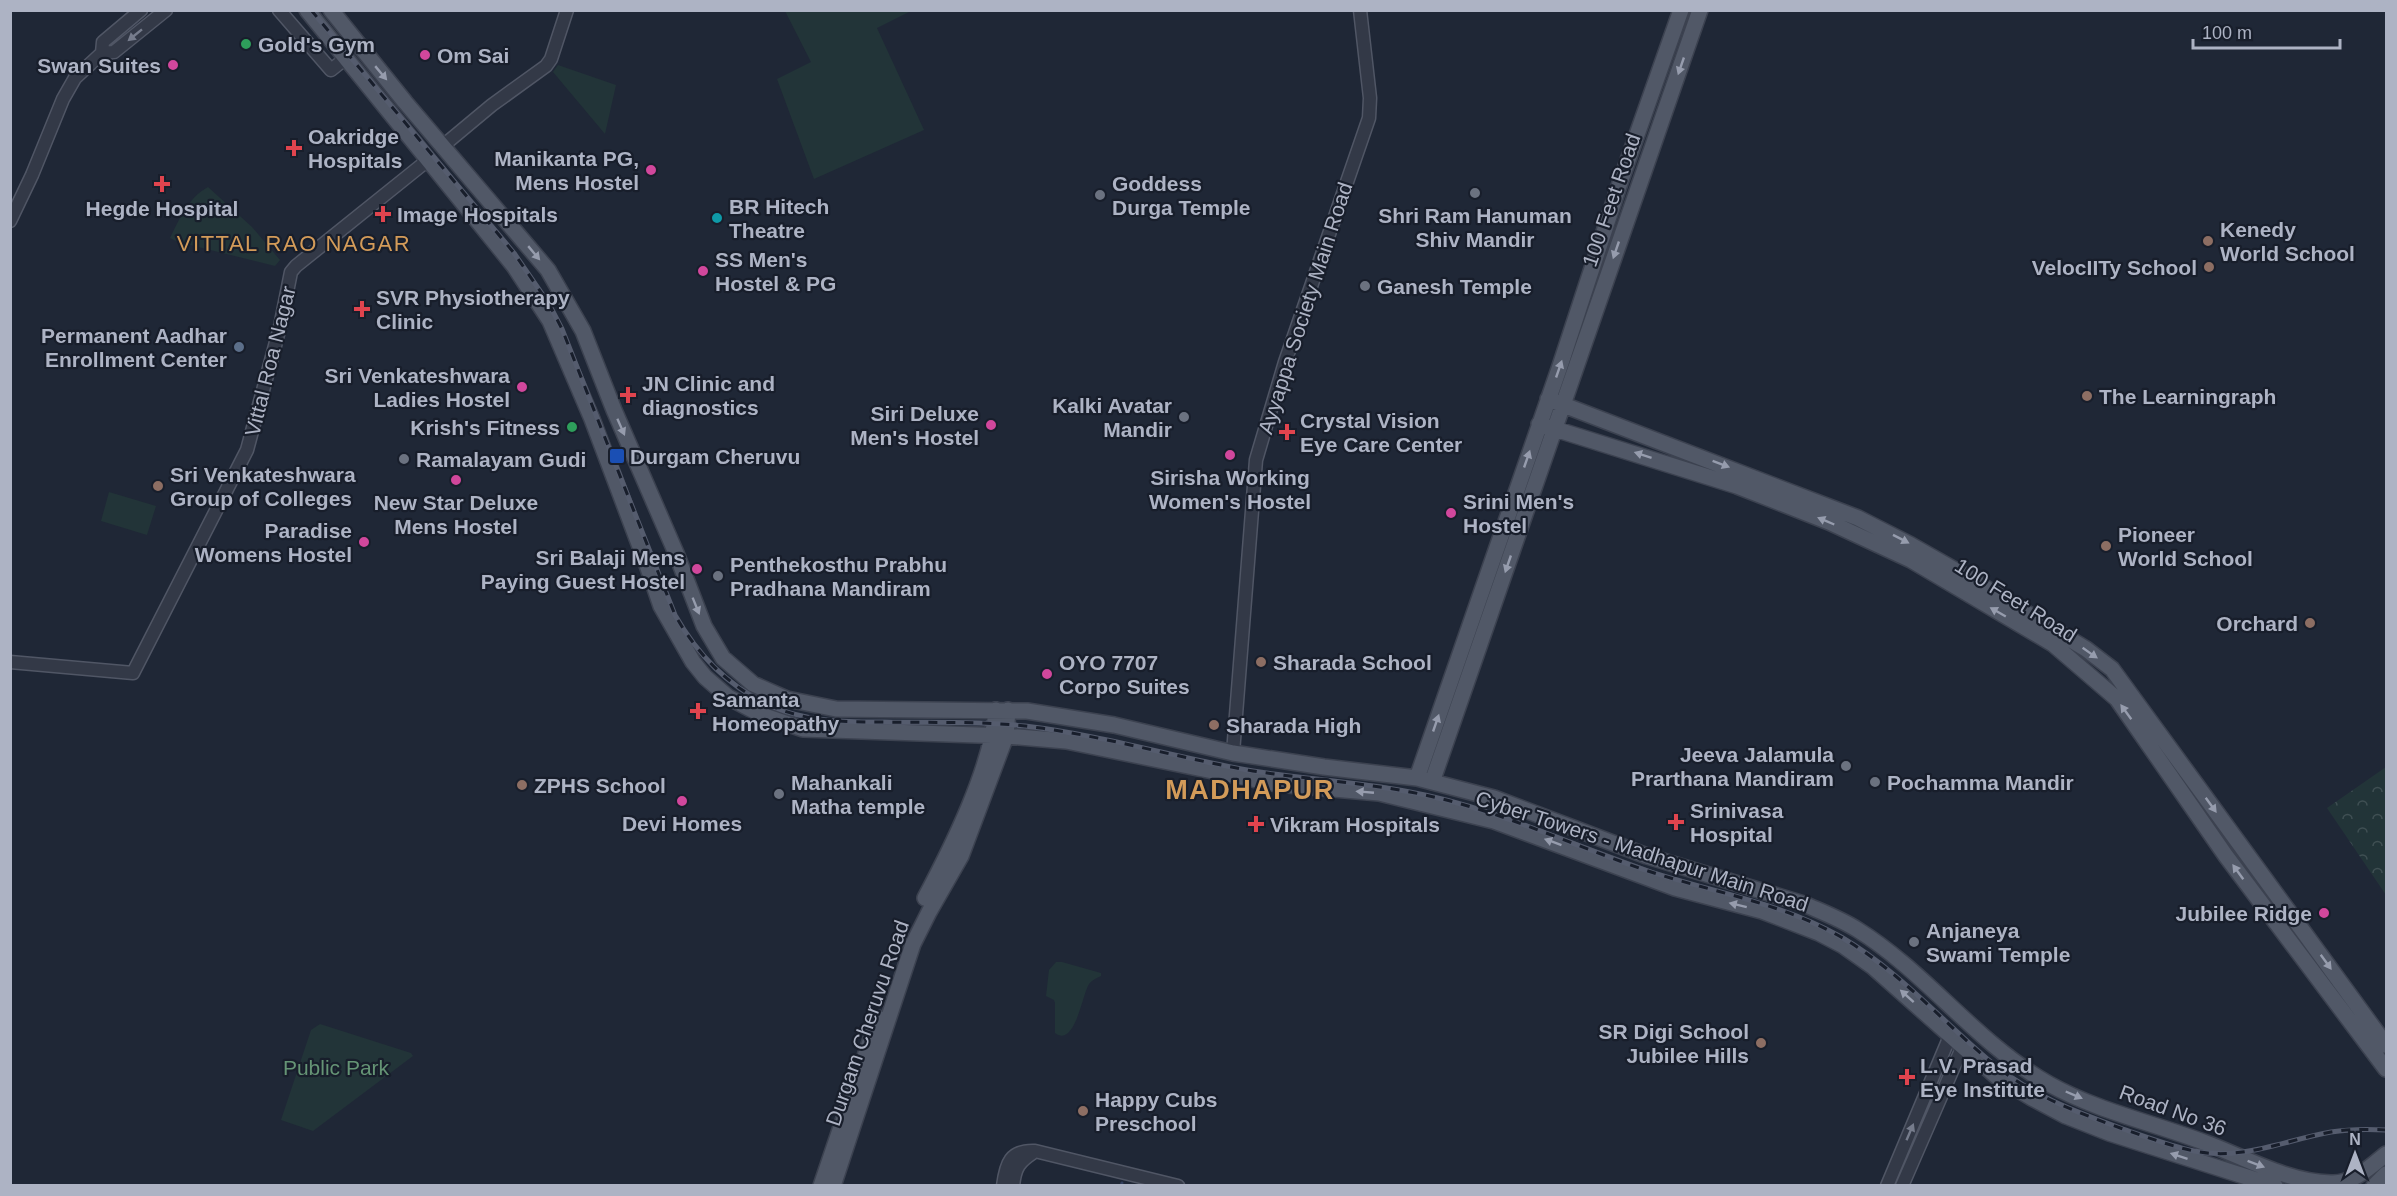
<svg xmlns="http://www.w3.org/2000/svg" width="2397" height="1196" font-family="Arial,sans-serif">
  <defs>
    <pattern id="forest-crowns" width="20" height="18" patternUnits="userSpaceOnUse" patternTransform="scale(1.5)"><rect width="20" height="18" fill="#223438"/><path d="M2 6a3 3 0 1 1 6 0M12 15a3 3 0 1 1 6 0" fill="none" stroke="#3f4f53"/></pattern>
  </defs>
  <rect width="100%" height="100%" fill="#1f2736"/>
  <path fill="#223438" d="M785 11H911L877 28 924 130 814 179 777 79 811 62Z
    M558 65 616 85 605 134 553 72Z
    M208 187 252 227 280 260 275 266 178 242 170 238C180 218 188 198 208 187Z
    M109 492 156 506 147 535 101 521Z
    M1056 962H1062L1101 973V976C1097 978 1092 980 1089 984 1082 995 1075 1048 1055 1033V1003L1054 1000 1046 996 1049 970Z
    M320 1024 411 1053 413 1056 313 1131 281 1120 311 1030Z"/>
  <path fill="url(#forest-crowns)" d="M2386 767V895L2327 808Z"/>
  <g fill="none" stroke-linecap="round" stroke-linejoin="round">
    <path stroke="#313e5c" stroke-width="3" d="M1121 1186 1122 1183"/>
    <defs>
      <path id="minor" d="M279 10 331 70 346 58
        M102 53 103 42 141 10
        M444 145 492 105 546 66 551 59 567 10
        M10 221 32 175 63 99 75 78 102 53 114 52 166 10
        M10 662 133 673 247 450 280 327 291 272 296 266 428 160
        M1233 753 1256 460 1285 362 1369 118 1370 98 1360 10
        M1003 1186C1006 1163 1010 1150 1035 1151L1178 1186
        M1013 1186C1015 1167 1019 1162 1034 1152
        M1887 1186 1950 1036
        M1902 1186 1962 1048"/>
      <path id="major" d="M307 10 514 266 550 321 592 419 647 565 661 606 693 662 705 677 728 697 762 715 803 729 1006 736 1066 741 1277 784 1379 793 1494 821 1675 888 1762 911 1819 933 1842 945 1873 967 1996 1076 2032 1098 2066 1116 2109 1133 2275 1186
        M331 10 405 102 548 270 583 331 614 410 676 553 704 626 723 658 753 684 787 699 836 709 1027 711 1114 725 1233 753 1324 767 1417 778 1494 798 1647 856 1804 904C1822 912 1841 919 1858 930 1927 973 1977 1044 2049 1084 2097 1111 2154 1123 2206 1143 2246 1158 2288 1182 2331 1183 2353 1184 2370 1167 2386 1154
        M1548 399 1858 518 1911 545 1969 578 2086 649 2112 669 2386 1045
        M1539 424 1737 486 1829 522 1911 560 2053 644 2117 699 2226 856 2386 1069
        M1417 778 1560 366 1621 180 1681 10
        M1432 782 1700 10
        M925 898C952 847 992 767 996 710
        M821 1186 878 1018
        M833 1186 913 944 929 912 961 856 1006 736 1008 710
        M2374 1186 2386 1174"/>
    </defs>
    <use href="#minor" stroke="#505665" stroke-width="15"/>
    <use href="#major" stroke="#3c4250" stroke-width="18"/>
    <use href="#minor" stroke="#333947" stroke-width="12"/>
    <use href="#major" stroke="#515867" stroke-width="15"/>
    <defs>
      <path id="rail" d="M311 10 514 253 549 304 562 329 675 615C700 659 736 694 784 711 817 722 851 722 885 722 932 723 979 721 1025 726 1102 735 1177 758 1253 771 1305 779 1358 782 1410 792 1493 807 1568 844 1648 871 1712 892 1782 903 1841 937 1898 970 1942 1021 1991 1062 2030 1095 2076 1112 2123 1129 2147 1137 2170 1146 2194 1151 2242 1161 2285 1140 2331 1132 2349 1129 2368 1129 2386 1130"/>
    </defs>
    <use href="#rail" stroke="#555c6e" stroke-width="5"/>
    <use href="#rail" stroke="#181e2b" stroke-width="3" stroke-dasharray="9" stroke-linecap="butt"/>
  </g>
  <defs><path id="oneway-solid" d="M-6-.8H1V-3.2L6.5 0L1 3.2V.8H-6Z" transform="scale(1.5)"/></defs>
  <g fill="#767c8c">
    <use href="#oneway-solid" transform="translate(135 35) rotate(141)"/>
    <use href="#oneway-solid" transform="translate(1910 1132) rotate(-67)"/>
  </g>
  <g fill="#969cad">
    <use href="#oneway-solid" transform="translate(1681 66) rotate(109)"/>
    <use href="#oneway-solid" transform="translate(381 73) rotate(50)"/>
    <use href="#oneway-solid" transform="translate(1616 250) rotate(109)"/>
    <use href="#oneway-solid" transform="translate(534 253) rotate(50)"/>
    <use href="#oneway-solid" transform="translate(1559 369) rotate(-71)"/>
    <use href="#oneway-solid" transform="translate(621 427) rotate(66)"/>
    <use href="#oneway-solid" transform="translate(1643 455) rotate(-162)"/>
    <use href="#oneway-solid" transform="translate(1527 459) rotate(-71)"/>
    <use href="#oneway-solid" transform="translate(1721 464) rotate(21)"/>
    <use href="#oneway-solid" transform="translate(1826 521) rotate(-157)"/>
    <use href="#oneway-solid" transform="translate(1901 539) rotate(27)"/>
    <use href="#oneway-solid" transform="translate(1508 564) rotate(109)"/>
    <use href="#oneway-solid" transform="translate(696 606) rotate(68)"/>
    <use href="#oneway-solid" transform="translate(1998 612) rotate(-150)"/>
    <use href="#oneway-solid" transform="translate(2090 653) rotate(35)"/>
    <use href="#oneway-solid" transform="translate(2126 712) rotate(-126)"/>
    <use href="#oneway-solid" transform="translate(1436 723) rotate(-71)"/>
    <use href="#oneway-solid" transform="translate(1365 792) rotate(-175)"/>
    <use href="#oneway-solid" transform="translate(2211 805) rotate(54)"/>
    <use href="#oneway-solid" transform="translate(1553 842) rotate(-160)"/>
    <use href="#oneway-solid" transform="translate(2238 872) rotate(-126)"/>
    <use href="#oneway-solid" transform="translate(1738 905) rotate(-166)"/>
    <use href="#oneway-solid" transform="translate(2326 962) rotate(54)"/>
    <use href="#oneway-solid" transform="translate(1907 996) rotate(-138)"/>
    <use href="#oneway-solid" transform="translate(2074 1095) rotate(23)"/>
    <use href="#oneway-solid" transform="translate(2179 1156) rotate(-162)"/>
    <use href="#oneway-solid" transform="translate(2256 1164) rotate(21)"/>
  </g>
  <g fill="#2e9e5b" stroke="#181e2b" stroke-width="2">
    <circle cx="246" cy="44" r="6"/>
    <circle cx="572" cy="427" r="6"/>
  </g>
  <g fill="#d1479c" stroke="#181e2b" stroke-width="2">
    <circle cx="425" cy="55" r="6"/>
    <circle cx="173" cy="65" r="6"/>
    <circle cx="651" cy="170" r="6"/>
    <circle cx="703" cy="271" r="6"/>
    <circle cx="522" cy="387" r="6"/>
    <circle cx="991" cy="425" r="6"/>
    <circle cx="1230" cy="455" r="6"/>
    <circle cx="456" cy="480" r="6"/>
    <circle cx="1451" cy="513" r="6"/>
    <circle cx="364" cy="542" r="6"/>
    <circle cx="697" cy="569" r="6"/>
    <circle cx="1047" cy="674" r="6"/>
    <circle cx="682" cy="801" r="6"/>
    <circle cx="2324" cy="913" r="6"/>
  </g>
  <g fill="#e0444e" stroke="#181e2b" stroke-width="2">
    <path d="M291 139h6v6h6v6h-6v6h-6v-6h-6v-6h6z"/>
    <path d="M159 175h6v6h6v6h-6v6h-6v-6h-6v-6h6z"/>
    <path d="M380 205h6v6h6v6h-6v6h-6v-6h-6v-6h6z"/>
    <path d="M359 300h6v6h6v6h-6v6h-6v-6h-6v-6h6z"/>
    <path d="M625 386h6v6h6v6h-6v6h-6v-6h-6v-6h6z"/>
    <path d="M1284 423h6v6h6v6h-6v6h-6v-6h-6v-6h6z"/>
    <path d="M695 702h6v6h6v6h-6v6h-6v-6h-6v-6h6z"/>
    <path d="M1673 813h6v6h6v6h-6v6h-6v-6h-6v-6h6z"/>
    <path d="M1253 815h6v6h6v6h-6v6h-6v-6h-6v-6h6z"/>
    <path d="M1904 1068h6v6h6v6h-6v6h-6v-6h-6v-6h6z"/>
  </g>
  <g fill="#6b7280" stroke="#181e2b" stroke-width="2">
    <circle cx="1475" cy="193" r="6"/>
    <circle cx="1100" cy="195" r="6"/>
    <circle cx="1365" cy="286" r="6"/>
    <circle cx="1184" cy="417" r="6"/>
    <circle cx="404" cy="459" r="6"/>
    <circle cx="718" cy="576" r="6"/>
    <circle cx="1846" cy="766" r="6"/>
    <circle cx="1875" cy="782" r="6"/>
    <circle cx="779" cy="794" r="6"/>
    <circle cx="1914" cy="942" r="6"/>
  </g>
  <circle fill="#0f9aa8" stroke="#181e2b" stroke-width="2" cx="717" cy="218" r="6"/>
  <g fill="#8d6e63" stroke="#181e2b" stroke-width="2">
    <circle cx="2208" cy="241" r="6"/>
    <circle cx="2209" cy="267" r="6"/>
    <circle cx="2087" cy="396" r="6"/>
    <circle cx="158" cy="486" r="6"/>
    <circle cx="2106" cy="546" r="6"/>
    <circle cx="2310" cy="623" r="6"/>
    <circle cx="1261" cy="662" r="6"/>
    <circle cx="1214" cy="725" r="6"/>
    <circle cx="522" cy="785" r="6"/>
    <circle cx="1761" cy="1043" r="6"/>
    <circle cx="1083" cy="1111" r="6"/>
  </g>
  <circle fill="#5c6f8a" stroke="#181e2b" stroke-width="2" cx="239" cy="347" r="6"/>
  <rect fill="#1a4fb4" stroke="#181e2b" stroke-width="2" x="609" y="448" width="16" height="16" rx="3"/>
  <g text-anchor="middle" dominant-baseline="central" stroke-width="4.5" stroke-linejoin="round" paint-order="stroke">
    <g font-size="21" font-weight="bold" fill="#adb3c4" stroke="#181e2b" text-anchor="start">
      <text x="258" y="44">Gold's Gym</text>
      <text x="437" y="55">Om Sai</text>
      <text x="161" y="65" text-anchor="end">Swan Suites</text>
      <text x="308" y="136">Oakridge<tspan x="308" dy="24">Hospitals</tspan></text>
      <text x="639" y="158" text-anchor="end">Manikanta PG,<tspan x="639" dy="24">Mens Hostel</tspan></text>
      <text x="1112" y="183">Goddess<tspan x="1112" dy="24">Durga Temple</tspan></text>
      <text x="729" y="206">BR Hitech<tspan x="729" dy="24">Theatre</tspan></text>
      <text x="162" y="208" text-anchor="middle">Hegde Hospital</text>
      <text x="397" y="214">Image Hospitals</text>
      <text x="1475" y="215" text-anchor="middle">Shri Ram Hanuman<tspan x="1475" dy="24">Shiv Mandir</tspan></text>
      <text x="2220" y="229">Kenedy<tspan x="2220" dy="24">World School</tspan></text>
      <text x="715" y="259">SS Men's<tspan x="715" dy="24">Hostel &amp; PG</tspan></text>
      <text x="2197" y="267" text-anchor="end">VelocIITy School</text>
      <text x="1377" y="286">Ganesh Temple</text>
      <text x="376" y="297">SVR Physiotherapy<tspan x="376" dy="24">Clinic</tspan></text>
      <text x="227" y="335" text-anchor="end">Permanent Aadhar<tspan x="227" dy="24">Enrollment Center</tspan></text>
      <text x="510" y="375" text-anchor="end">Sri Venkateshwara<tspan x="510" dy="24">Ladies Hostel</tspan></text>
      <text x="642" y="383">JN Clinic and<tspan x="642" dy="24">diagnostics</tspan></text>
      <text x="2099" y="396">The Learningraph</text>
      <text x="1172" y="405" text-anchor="end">Kalki Avatar<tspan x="1172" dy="24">Mandir</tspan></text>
      <text x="979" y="413" text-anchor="end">Siri Deluxe<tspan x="979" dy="24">Men's Hostel</tspan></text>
      <text x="1300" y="420">Crystal Vision<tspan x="1300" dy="24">Eye Care Center</tspan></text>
      <text x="560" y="427" text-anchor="end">Krish's Fitness</text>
      <text x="630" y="456">Durgam Cheruvu</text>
      <text x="416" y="459">Ramalayam Gudi</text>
      <text x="170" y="474">Sri Venkateshwara<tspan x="170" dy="24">Group of Colleges</tspan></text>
      <text x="1230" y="477" text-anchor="middle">Sirisha Working<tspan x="1230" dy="24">Women's Hostel</tspan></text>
      <text x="1463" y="501">Srini Men's<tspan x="1463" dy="24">Hostel</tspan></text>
      <text x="456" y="502" text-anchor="middle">New Star Deluxe<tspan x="456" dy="24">Mens Hostel</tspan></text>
      <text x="352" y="530" text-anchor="end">Paradise<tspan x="352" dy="24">Womens Hostel</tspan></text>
      <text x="2118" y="534">Pioneer<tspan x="2118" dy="24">World School</tspan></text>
      <text x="685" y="557" text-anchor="end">Sri Balaji Mens<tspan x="685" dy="24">Paying Guest Hostel</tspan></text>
      <text x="730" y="564">Penthekosthu Prabhu<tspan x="730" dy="24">Pradhana Mandiram</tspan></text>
      <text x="2298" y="623" text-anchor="end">Orchard</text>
      <text x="1059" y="662">OYO 7707<tspan x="1059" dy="24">Corpo Suites</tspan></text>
      <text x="1273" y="662">Sharada School</text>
      <text x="712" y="699">Samanta<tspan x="712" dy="24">Homeopathy</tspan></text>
      <text x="1226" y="725">Sharada High</text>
      <text x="1834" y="754" text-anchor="end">Jeeva Jalamula<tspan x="1834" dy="24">Prarthana Mandiram</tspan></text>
      <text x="791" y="782">Mahankali<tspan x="791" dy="24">Matha temple</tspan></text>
      <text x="1887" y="782">Pochamma Mandir</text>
      <text x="534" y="785">ZPHS School</text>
      <text x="1690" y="810">Srinivasa<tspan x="1690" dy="24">Hospital</tspan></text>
      <text x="682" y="823" text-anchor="middle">Devi Homes</text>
      <text x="1270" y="824">Vikram Hospitals</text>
      <text x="2312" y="913" text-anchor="end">Jubilee Ridge</text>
      <text x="1926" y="930">Anjaneya<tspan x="1926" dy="24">Swami Temple</tspan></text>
      <text x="1749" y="1031" text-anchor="end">SR Digi School<tspan x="1749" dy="24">Jubilee Hills</tspan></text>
      <text x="1920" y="1065">L.V. Prasad<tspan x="1920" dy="24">Eye Institute</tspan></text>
      <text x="1095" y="1099">Happy Cubs<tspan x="1095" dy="24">Preschool</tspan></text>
    </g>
    <g font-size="21" fill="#adb3c4" stroke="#181e2b">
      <text transform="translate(1611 200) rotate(-71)">100 Feet Road</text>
      <text transform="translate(1305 308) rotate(-72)">Ayyappa Society Main Road</text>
      <text transform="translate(270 361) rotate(-76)">Vittal Roa Nagar</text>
      <text transform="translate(2016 600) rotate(32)">100 Feet Road</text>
      <text transform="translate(1642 851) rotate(18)">Cyber Towers - Madhapur Main Road</text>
      <text transform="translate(867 1023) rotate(-71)">Durgam Cheruvu Road</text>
      <text transform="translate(2173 1110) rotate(20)">Road No 36</text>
    </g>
    <g font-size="21" fill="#659475" stroke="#181e2b">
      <text x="336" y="1067">Public Park</text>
    </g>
    <g font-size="22" letter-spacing="1.5" fill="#d39b59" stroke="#181e2b">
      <text x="294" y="243">VITTAL RAO NAGAR</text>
    </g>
    <g font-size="27" font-weight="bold" letter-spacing="1.5" fill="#d39b59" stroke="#181e2b">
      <text x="1250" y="790">MADHAPUR</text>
    </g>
  </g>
  <rect width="2397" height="1196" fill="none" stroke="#adb3c4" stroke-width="24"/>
  <g transform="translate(2355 1154)" stroke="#181e2b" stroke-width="4.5" paint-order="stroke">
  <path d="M0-4.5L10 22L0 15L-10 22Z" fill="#adb3c4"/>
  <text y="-9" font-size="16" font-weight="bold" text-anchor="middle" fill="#adb3c4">N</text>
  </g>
  <path d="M2193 39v9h147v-9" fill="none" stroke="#adb3c4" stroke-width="3"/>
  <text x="2202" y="39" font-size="18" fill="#adb3c4" stroke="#181e2b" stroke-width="4.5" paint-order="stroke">100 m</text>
</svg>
